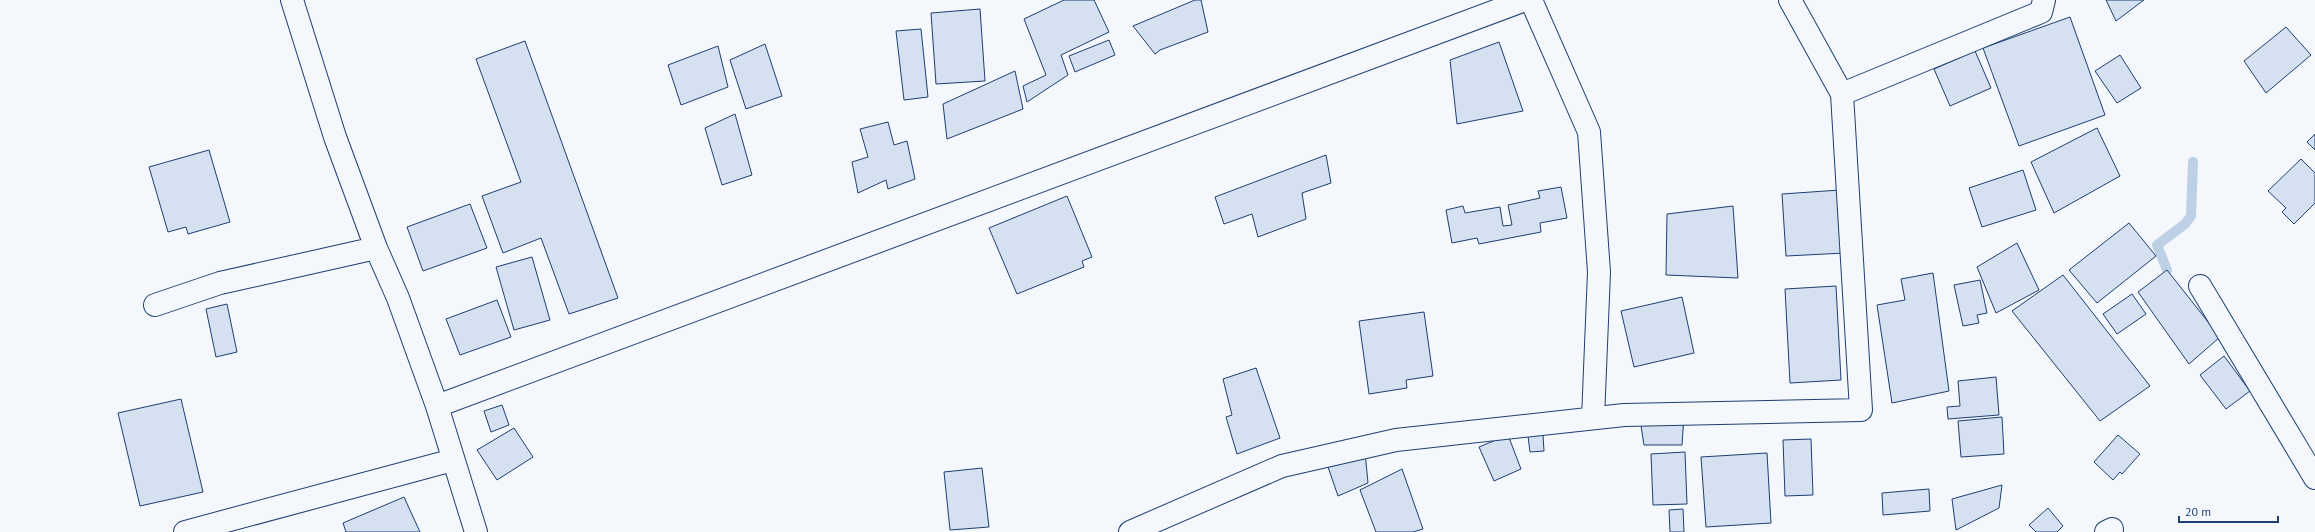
<svg xmlns="http://www.w3.org/2000/svg" width="2315" height="532" font-family="'PT Sans',sans-serif">
  <rect width="100%" height="100%" fill="#f4f7fb"/>
  <g fill="none" stroke-linecap="round" stroke-linejoin="round">
    <path stroke="#bed0e5" stroke-width="10" d="M2167 270 2157 245 2185 224 2191 216 2193 162"/>
  </g>
  <path fill="#d5e0f0" stroke="#1d3f73" d="M1064 0H1094L1109 32 1061 55 1068 75 1027 102 1023 86 1046 75 1024 19Z
    M1195 0H1201L1208 32 1160 50 1155 54 1133 26Z
    M2106 0H2144L2116 21Z
    M980 9 985 81 936 84 931 13Z
    M2070 17 2105 115 2019 146 1983 48Z
    M2286 27 2311 55 2266 93 2244 61Z
    M921 29 928 97 904 100 896 31Z
    M1109 40 1115 55 1075 72 1069 56Z
    M525 41 618 298 569 314 541 238 503 253 482 196 521 182 476 59Z
    M1499 42 1523 111 1457 124 1450 60Z
    M765 44 782 96 746 109 730 60Z
    M718 46 728 87 681 105 668 65Z
    M1975 51 1991 88 1950 106 1934 69Z
    M2120 55 2141 88 2117 103 2095 71Z
    M1015 71 1023 109 947 139 943 104Z
    M735 114 752 175 722 185 705 128Z
    M888 122 894 145 907 141 915 179 888 189 886 180 858 193 852 162 868 157 860 129Z
    M2097 128 2120 176 2054 213 2031 162Z
    M2315 134V150L2307 142Z
    M209 150 230 222 188 234 186 227 168 232 149 167Z
    M1326 155 1331 183 1302 193 1306 219 1258 237 1252 214 1224 224 1215 197Z
    M2301 159 2315 173V203L2294 224 2282 212 2286 208 2268 191Z
    M2023 170 2036 210 1982 227 1969 188Z
    M1561 187 1567 218 1540 223 1541 232 1479 244 1477 238 1452 243 1446 210 1463 206 1465 213 1500 207 1503 226 1512 225 1508 205 1540 198 1538 191Z
    M1840 190 1845 253 1786 256 1782 194Z
    M1067 196 1092 257 1082 261 1084 267 1017 294 989 228Z
    M470 204 487 248 423 271 407 227Z
    M1733 206 1738 278 1666 275 1667 214Z
    M2129 223 2156 256 2097 303 2069 270Z
    M2017 243 2039 290 1996 313 1977 267Z
    M532 257 550 320 514 330 496 267Z
    M2167 270 2220 337 2189 364 2138 292Z
    M1933 273 1949 391 1892 403 1877 305 1905 300 1901 279Z
    M2063 275 2150 386 2100 421 2012 311Z
    M1980 280 1987 313 1977 315 1979 323 1963 326 1954 285Z
    M1836 286 1841 380 1790 383 1785 289Z
    M2132 294 2146 314 2117 334 2103 314Z
    M1682 297 1694 353 1634 367 1621 311Z
    M497 300 511 337 460 355 446 319Z
    M227 304 237 352 216 357 206 309Z
    M1424 312 1433 376 1406 380 1407 388 1369 394 1359 321Z
    M2224 356 2250 391 2226 409 2200 375Z
    M1256 368 1280 438 1237 454 1226 417 1232 415 1223 379Z
    M1996 377 1999 415 1948 419 1947 407 1960 406 1958 381Z
    M181 399 203 492 140 506 118 413Z
    M502 405 509 425 491 432 484 411Z
    M1684 415 1682 445H1644L1640 419Z
    M2002 417 2004 454 1961 457 1958 421Z
    M514 428 533 457 497 480 477 450Z
    M1508 435 1521 469 1494 481 1479 447Z
    M1543 435 1544 451 1530 452 1528 436Z
    M2118 435 2140 454 2122 474 2120 472 2113 480 2094 462Z
    M1811 439 1813 495 1785 496 1783 440Z
    M1365 452 1368 483 1338 496 1327 464Z
    M1685 452 1687 504 1653 505 1651 454Z
    M1767 453 1771 523 1706 527 1701 457Z
    M982 468 989 527 950 530 944 472Z
    M1402 469 1423 529 1413 532H1376L1360 490Z
    M2002 485 1999 508 1956 530 1952 499Z
    M1929 489 1930 511 1883 515 1882 493Z
    M404 497 420 532H346L343 523Z
    M2048 508 2063 526 2057 532H2036L2029 525Z
    M1683 509 1684 532H1670L1669 510Z"/>
  <g fill="none" stroke-linecap="round" stroke-linejoin="round">
    <defs>
      <path id="minor" d="M292 0 335 137 376 248 398 298 437 406 476 532
        M1531 0 1589 132 1599 272 1593 418
        M1842 94 2041 12 2044 0
        M2200 286 2315 478
        M155 305 220 283 376 248
        M437 406 1525 0
        M185 532 453 460
        M1130 532 1282 466 1396 440 1624 415 1861 410 1842 94 1790 0
        M2106 532 2112 529"/>
    </defs>
    <use href="#minor" stroke="#1d3f73" stroke-width="24"/>
    <use href="#minor" stroke="#f4f7fb" stroke-width="22"/>
  </g>
  <path d="M2179 516v6h99v-6" fill="none" stroke="#1d3f73" stroke-width="2"/>
  <text x="2185" y="516" font-size="12" fill="#1d3f73" stroke="#f4f7fb" stroke-width="3" paint-order="stroke">20 m</text>
</svg>
